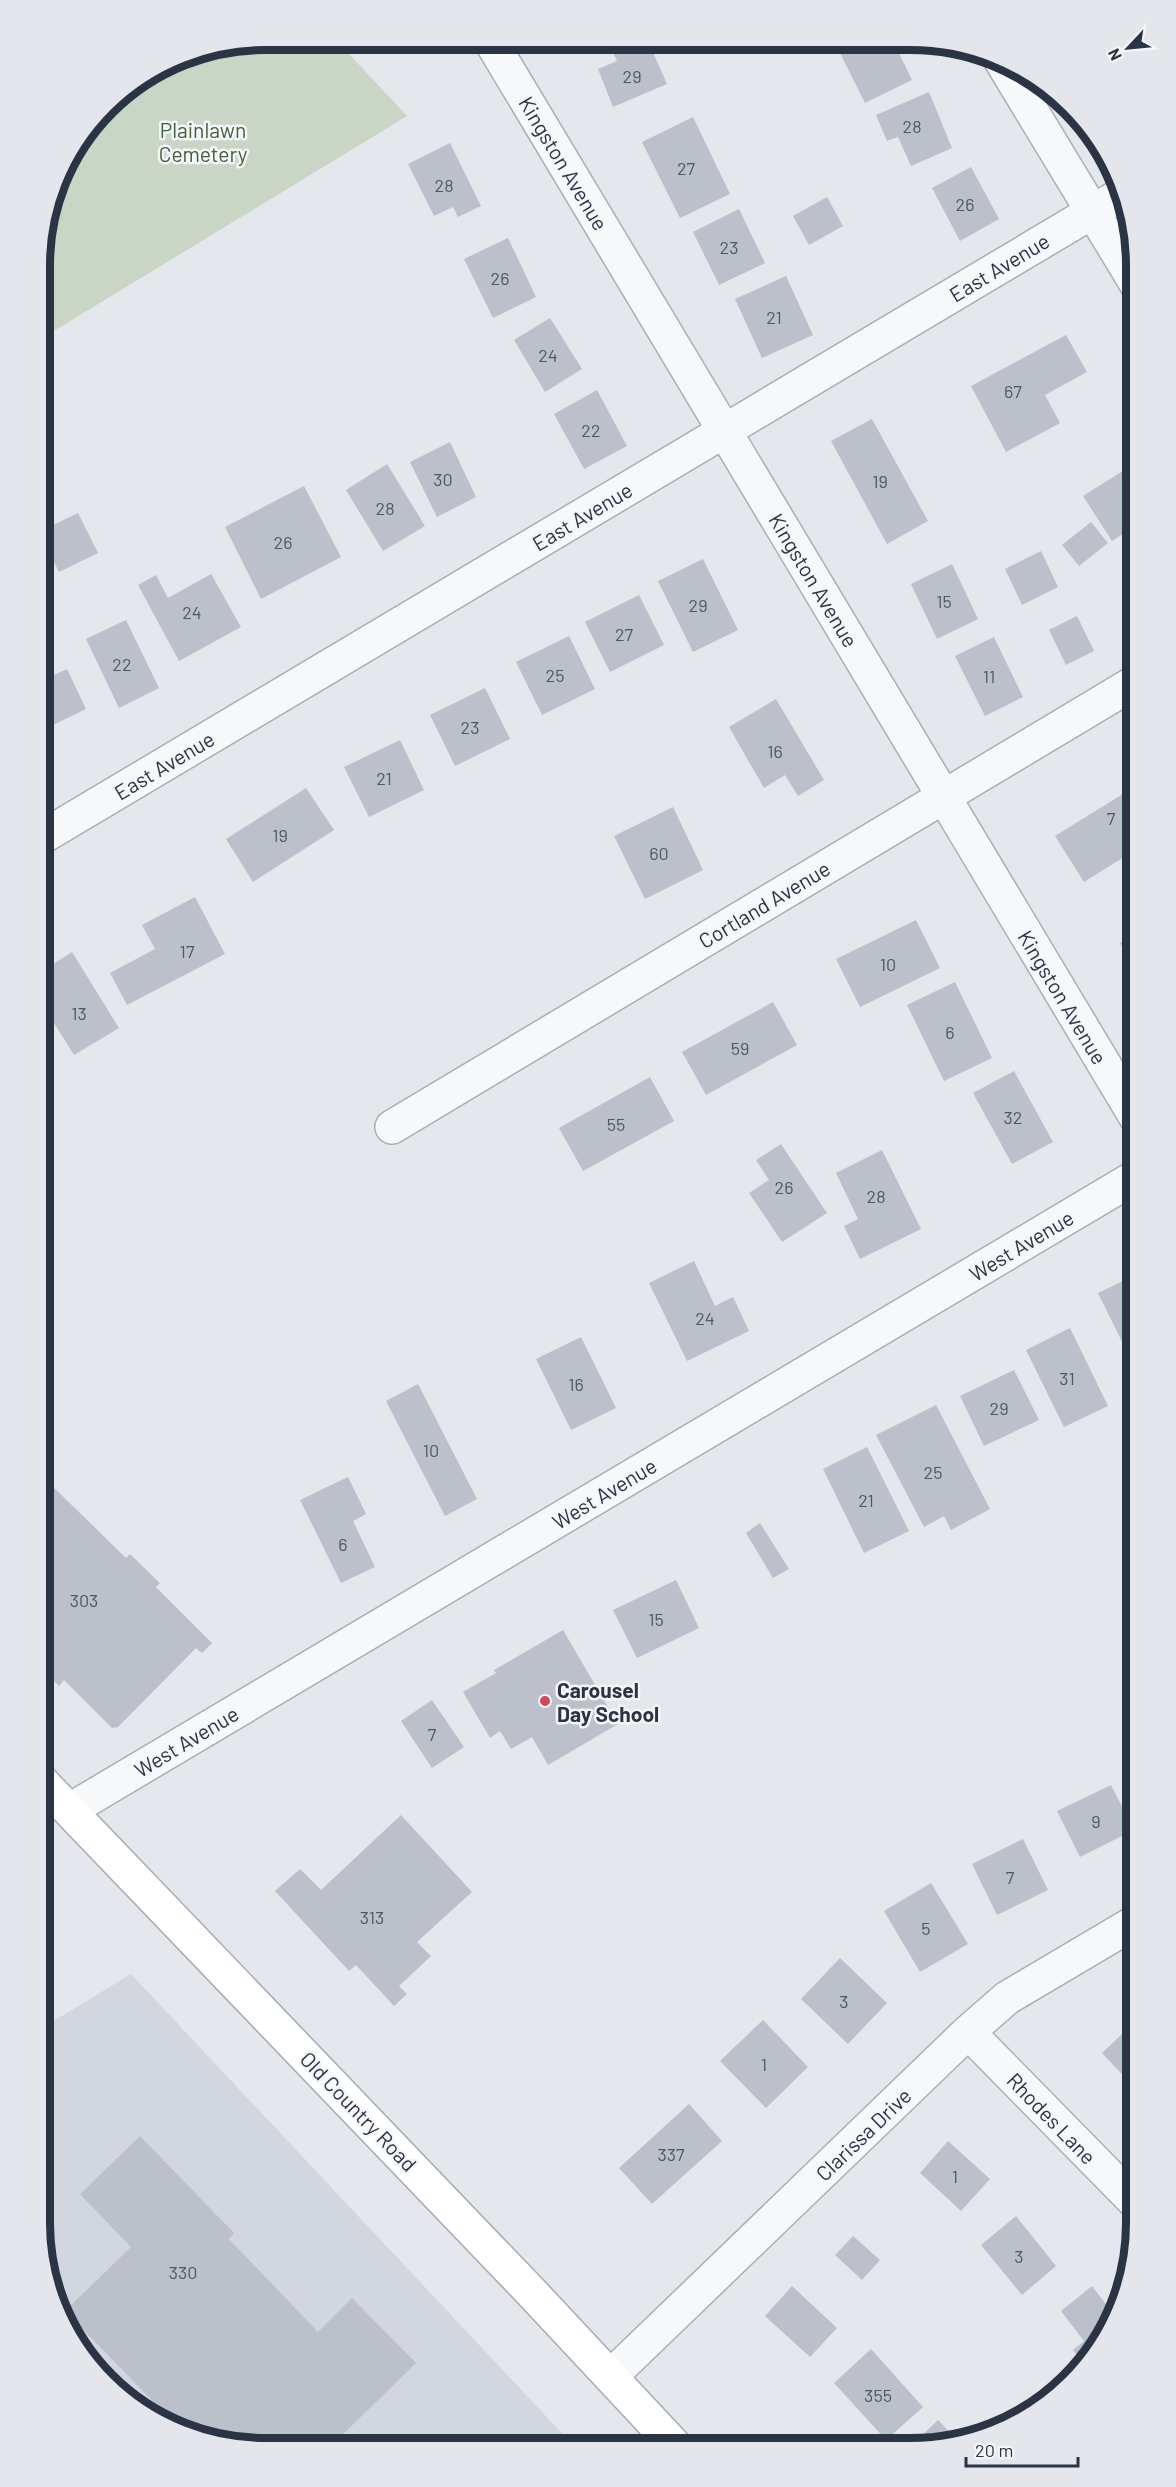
<svg xmlns="http://www.w3.org/2000/svg" width="1176" height="2487" font-family="Barlow,sans-serif">
  <rect width="100%" height="100%" fill="#e4e7ec"/>
  <path fill="#d2d6de" d="M131 1974 574 2446 221 2444 165 2425 116 2392 77 2347 47 2281 39 2222V2030Z"/>
  <path fill="#c9d6c5" d="M265 39H335L407 116 39 340 40 250 62 165 116 95 179 56Z"/>
  <path fill="#bbc0ca" d="M608 41H648L667 84 613 107 598 69 617 61Z
    M835 43H894L912 80 865 103Z
    M929 92 952 148 911 166 898 137 887 141 876 115Z
    M693 117 730 194 680 218 642 142Z
    M450 143 481 206 458 217 453 207 434 216 408 164Z
    M971 167 999 219 960 241 932 188Z
    M827 197 843 226 809 245 793 216Z
    M739 209 765 263 719 285 693 232Z
    M508 238 536 297 493 318 464 259Z
    M786 276 813 335 762 358 735 299Z
    M550 318 582 369 545 392 514 340Z
    M1066 335 1087 372 1045 395 1060 423 1006 452 971 386Z
    M597 390 627 446 584 469 554 414Z
    M872 419 928 521 887 544 831 441Z
    M450 442 476 497 437 517 410 462Z
    M1137 462V525L1112 541 1083 496Z
    M387 464 425 526 383 551 346 490Z
    M304 486 341 557 261 599 225 527Z
    M78 513 98 553 59 572 39 532Z
    M1091 522 1108 543 1079 566 1062 545Z
    M1041 551 1058 587 1022 605 1005 569Z
    M703 559 738 630 693 652 658 581Z
    M952 564 978 619 937 639 911 584Z
    M211 574 241 627 179 661 138 585 156 575 168 598Z
    M639 595 664 645 610 672 585 622Z
    M1077 616 1094 651 1066 665 1049 630Z
    M126 620 159 688 119 708 86 639Z
    M569 636 595 689 542 715 516 662Z
    M994 637 1023 697 985 716 955 656Z
    M67 669 86 709 47 728 39 712V682Z
    M485 688 510 739 455 766 430 715Z
    M776 699 824 780 798 796 785 775 764 788 729 727Z
    M400 740 424 790 369 817 344 767Z
    M306 788 334 830 253 882 226 839Z
    M1131 789 1137 799V849L1084 882 1055 836Z
    M673 807 703 870 645 899 614 836Z
    M195 897 225 954 127 1005 110 973 155 949 142 925Z
    M916 920 940 968 860 1007 836 959Z
    M1137 934V974L1120 943Z
    M72 952 119 1028 74 1055 39 999V973Z
    M955 982 992 1058 944 1081 907 1005Z
    M773 1002 797 1045 706 1095 682 1052Z
    M39 1049 50 1071 39 1077Z
    M1014 1071 1053 1142 1012 1164 973 1093Z
    M650 1077 674 1121 583 1171 559 1128Z
    M781 1144 827 1213 782 1242 749 1193 769 1180 756 1160Z
    M882 1150 921 1229 860 1259 844 1226 858 1219 836 1173Z
    M694 1261 715 1306 733 1297 749 1331 687 1361 649 1283Z
    M1129 1278 1137 1294V1365L1134 1366 1098 1293Z
    M1070 1328 1108 1406 1064 1427 1026 1350Z
    M581 1337 616 1408 571 1430 536 1359Z
    M1014 1370 1039 1420 984 1446 960 1396Z
    M418 1384 477 1499 445 1516 386 1401Z
    M936 1405 990 1509 951 1530 944 1516 924 1527 876 1435Z
    M867 1447 909 1531 864 1553 823 1469Z
    M41 1475 126 1558 130 1554 160 1583 156 1587 212 1643 202 1653 196 1648 118 1727 112 1728 64 1680 59 1686 39 1666Z
    M348 1477 366 1514 353 1521 375 1567 341 1583 300 1500Z
    M760 1523 789 1569 773 1578 746 1533Z
    M676 1580 699 1628 637 1658 613 1610Z
    M563 1630 618 1724 548 1765 532 1737 511 1749 500 1731 490 1738 463 1692 496 1673 494 1670Z
    M432 1700 464 1747 432 1768 401 1721Z
    M1111 1785 1134 1830 1080 1857 1057 1811Z
    M401 1815 472 1892 417 1942 431 1956 399 1986 407 1994 394 2006 356 1965 349 1971 275 1891 300 1869 321 1890Z
    M1023 1839 1048 1890 997 1915 972 1864Z
    M931 1883 968 1944 920 1972 884 1911Z
    M840 1958 887 2003 848 2044 801 1999Z
    M763 2020 808 2067 766 2108 720 2061Z
    M1137 2020V2083L1133 2086 1102 2053Z
    M689 2104 722 2141 652 2204 619 2168Z
    M140 2136 234 2233 229 2239 318 2332 352 2298 416 2363 333 2444H308L303 2439 298 2444H221L181 2430 65 2311 131 2247 80 2194Z
    M948 2141 990 2179 961 2211 920 2173Z
    M1016 2216 1056 2266 1022 2295 981 2245Z
    M853 2236 880 2260 862 2280 835 2255Z
    M792 2286 837 2328 810 2357 765 2316Z
    M1092 2286 1115 2316 1090 2360 1085 2365 1073 2350 1084 2341 1061 2311Z
    M871 2349 923 2407 886 2440 834 2383Z
    M938 2420 959 2442 909 2448Z"/>
  <g fill="none" stroke-linecap="round" stroke-linejoin="round">
    <defs>
      <path id="minor" d="M490 40 1137 1119
        M1000 59 1137 285
        M39 839 1124 193
        M392 1127 1137 681
        M70 1810 1137 1176
        M968 2032 1136 2203
        M611 2376 968 2032 1007 1998 1137 1921"/>
      <path id="major" d="M39 1779 534 2295 676 2447"/>
    </defs>
    <use href="#minor" stroke="#a9aeb7" stroke-width="36"/>
    <use href="#major" stroke="#a3abb8" stroke-width="36"/>
    <use href="#minor" stroke="#f7f8fa" stroke-width="33"/>
    <use href="#major" stroke="#fff" stroke-width="33"/>
  </g>
  <circle fill="#d1495b" stroke="#f4f6f9" stroke-width="2" cx="545" cy="1701" r="6"/>
  <g text-anchor="middle" dominant-baseline="central" stroke-width="5" stroke-linejoin="round" paint-order="stroke">
    <g font-size="18" fill="#4f5766">
      <text x="632" y="76">29</text>
      <text x="912" y="126">28</text>
      <text x="686" y="168">27</text>
      <text x="444" y="185">28</text>
      <text x="965" y="204">26</text>
      <text x="729" y="247">23</text>
      <text x="500" y="278">26</text>
      <text x="774" y="317">21</text>
      <text x="548" y="355">24</text>
      <text x="1013" y="391">67</text>
      <text x="591" y="430">22</text>
      <text x="443" y="479">30</text>
      <text x="880" y="481">19</text>
      <text x="385" y="508">28</text>
      <text x="283" y="542">26</text>
      <text x="944" y="601">15</text>
      <text x="698" y="605">29</text>
      <text x="192" y="612">24</text>
      <text x="624" y="634">27</text>
      <text x="122" y="664">22</text>
      <text x="555" y="675">25</text>
      <text x="989" y="676">11</text>
      <text x="470" y="727">23</text>
      <text x="775" y="751">16</text>
      <text x="384" y="778">21</text>
      <text x="1111" y="818">7</text>
      <text x="280" y="835">19</text>
      <text x="659" y="853">60</text>
      <text x="187" y="951">17</text>
      <text x="888" y="964">10</text>
      <text x="79" y="1013">13</text>
      <text x="950" y="1032">6</text>
      <text x="740" y="1048">59</text>
      <text x="1013" y="1117">32</text>
      <text x="616" y="1124">55</text>
      <text x="784" y="1187">26</text>
      <text x="876" y="1196">28</text>
      <text x="705" y="1318">24</text>
      <text x="1067" y="1378">31</text>
      <text x="576" y="1384">16</text>
      <text x="999" y="1408">29</text>
      <text x="431" y="1450">10</text>
      <text x="933" y="1472">25</text>
      <text x="866" y="1500">21</text>
      <text x="343" y="1544">6</text>
      <text x="84" y="1600">303</text>
      <text x="656" y="1619">15</text>
      <text x="432" y="1734">7</text>
      <text x="1096" y="1821">9</text>
      <text x="1010" y="1877">7</text>
      <text x="372" y="1917">313</text>
      <text x="926" y="1928">5</text>
      <text x="844" y="2001">3</text>
      <text x="764" y="2064">1</text>
      <text x="671" y="2154">337</text>
      <text x="955" y="2176">1</text>
      <text x="1019" y="2256">3</text>
      <text x="183" y="2272">330</text>
      <text x="878" y="2395">355</text>
    </g>
    <g font-size="21" fill="#3f6138" stroke="#f4f6f9">
      <text x="203" y="129">Plainlawn<tspan x="203" dy="24">Cemetery</tspan></text>
    </g>
    <g font-size="21" fill="#2b3445" stroke="#f4f6f9">
      <text transform="translate(564 163) rotate(59)">Kingston Avenue</text>
      <text transform="translate(999 267) rotate(-31)">East Avenue</text>
      <text transform="translate(582 516) rotate(-31)">East Avenue</text>
      <text transform="translate(814 580) rotate(59)">Kingston Avenue</text>
      <text transform="translate(164 765) rotate(-31)">East Avenue</text>
      <text transform="translate(764 904) rotate(-31)">Cortland Avenue</text>
      <text transform="translate(1063 997) rotate(59)">Kingston Avenue</text>
      <text transform="translate(1021 1245) rotate(-31)">West Avenue</text>
      <text transform="translate(604 1493) rotate(-31)">West Avenue</text>
      <text transform="translate(186 1741) rotate(-31)">West Avenue</text>
      <text transform="translate(359 2111) rotate(46)">Old Country Road</text>
      <text transform="translate(1052 2118) rotate(46)">Rhodes Lane</text>
      <text transform="translate(863 2134) rotate(-44)">Clarissa Drive</text>
    </g>
    <g font-size="21" font-weight="bold" fill="#2b3445" stroke="#f4f6f9" text-anchor="start">
      <text x="557" y="1689">Carousel<tspan x="557" dy="24">Day School</tspan></text>
    </g>
  </g>
  <path d="M0 0H1176V2487H0ZM265 50H911A215 215 0 0 1 1126 265V2223A215 215 0 0 1 911 2438H265A215 215 0 0 1 50 2223V265A215 215 0 0 1 265 50Z" fill="#e4e6eb" fill-rule="evenodd"/>
  <path fill="none" stroke="#2b3445" stroke-width="8" d="M265 50H911A215 215 0 0 1 1126 265V2223A215 215 0 0 1 911 2438H265A215 215 0 0 1 50 2223V265A215 215 0 0 1 265 50Z"/>
  <g transform="translate(1128 48) rotate(244)" stroke="#f4f6f9" stroke-width="4.5" paint-order="stroke">
  <path d="M0-4.5L10 22L0 15L-10 22Z" fill="#2b3445"/>
  <text y="-9" font-size="16" font-weight="bold" text-anchor="middle" fill="#2b3445">N</text>
  </g>
  <path d="M966 2457v9h112v-9" fill="none" stroke="#2b3445" stroke-width="3"/>
  <text x="975" y="2457" font-size="18" fill="#2b3445" stroke="#f4f6f9" stroke-width="4.5" paint-order="stroke">20 m</text>
</svg>
